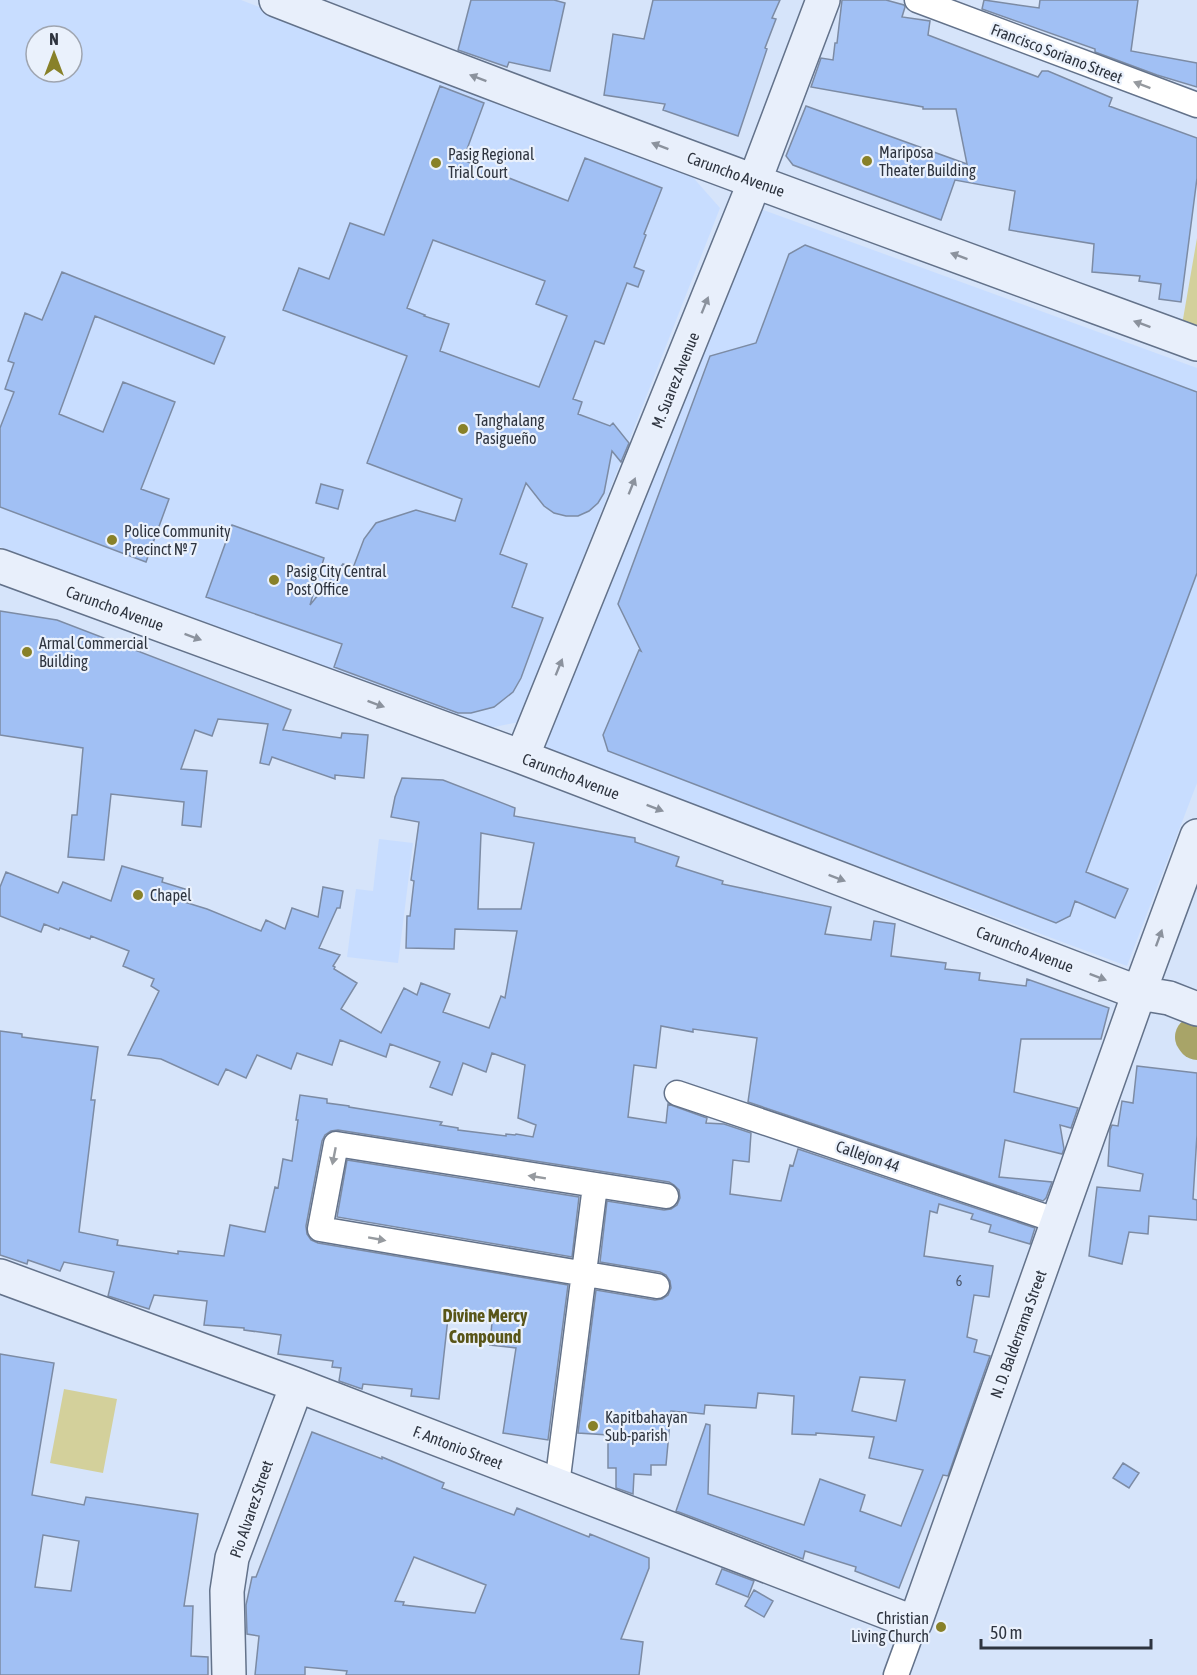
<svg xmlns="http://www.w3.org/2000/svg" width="1197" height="1675" font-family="'Asap Condensed',sans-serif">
  <rect width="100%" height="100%" fill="#d6e4fa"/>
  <path fill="#c8ddff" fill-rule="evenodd" d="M0 0H241L690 174 720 208 519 722 485 729 0 547ZM36 36H72V72H36Z
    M758 208 1197 368V783L1127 966 542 749Z
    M379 839 413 843 398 963 347 957 356 889 373 891Z"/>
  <path fill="#d3d09b" d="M1197 238V331L1182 325Z
    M64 1389 117 1399 103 1473 50 1463Z"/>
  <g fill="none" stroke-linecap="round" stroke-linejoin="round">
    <path stroke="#a8a468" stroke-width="40" d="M1195 1037 1197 1040"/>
  </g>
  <path fill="#a1c0f4" stroke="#7c8ba4" stroke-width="1.5" fill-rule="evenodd" d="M471 0H554L565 3 550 71 509 62 507 67 458 50Z
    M653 0H780L772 18 776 19 765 48 767 49 738 136 663 110 665 104 604 95 613 34 644 39Z
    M842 0H886L904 5 905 7 902 17 930 21 928 35 1038 77 1042 71H1048L1112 98 1109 106 1197 138V178L1181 302 1159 299 1161 284 1139 281 1140 276 1092 272 1094 244 1009 230 1015 191 955 180 941 220 793 165 786 156 806 106 967 164 956 109H923V107L811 87 821 58 833 60 835 43H837Z
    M984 0 1039 8 1040 0H1138L1131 51 1197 63V87L1157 75 1095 52V49L982 9Z
    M440 86 484 103 463 160 568 201 585 158 662 188 644 234 646 235 634 267 644 271 638 287 627 283 604 344 595 341 573 399 582 402 578 414 610 426 613 423 629 443 621 462 612 451 604 493 598 503 589 511 578 516H566L554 513 544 506 526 483 500 554 527 564 512 607 543 618 521 678 513 692 494 707 471 713H458L334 667 342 644 206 597 232 525 324 558 310 605 343 564 353 568 364 539 376 523 416 510 455 521 462 499 367 463 407 356 283 310 299 268 329 279 350 223 384 235ZM433 240 545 281 536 304 567 316 539 387 440 351 449 324 424 316 425 315 407 308Z
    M805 245 1197 392V573L1086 872 1128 889 1115 918 1075 901 1070 916 1056 923 608 751 603 735 639 650 641 651 618 604 710 356 756 343 789 254Z
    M62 272 225 337 214 364 95 316 59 414 103 432 123 382 175 402 141 489 169 499 146 562 0 507V428L14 392 5 389 14 363 8 361 25 313 42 320Z
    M321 484 343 490 338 509 316 503Z
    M0 611 57 620 291 710 283 730 341 738 342 733 368 735 364 778 335 775V779L272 757 269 765 260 763 268 724 218 719 212 736 195 730 181 769 207 771 201 827 182 825 184 802 111 794 104 860 68 857 72 815H77L83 748 0 735Z
    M402 778 443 780 515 808 514 816 635 838V842L679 857 676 866 723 881 722 884 831 907 825 934 871 940 874 921 895 924 891 956 946 963 945 969 980 973 979 980 1026 986 1027 979 1109 1008 1101 1039H1021L1014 1092 1078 1108 1071 1128 1060 1125 1064 1149 1062 1154 1005 1140 999 1177 1052 1182 1046 1198 1043 1201 748 1102 757 1038 693 1029V1032L661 1026 656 1068 634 1065 628 1117 666 1123 668 1104 707 1118 706 1123 724 1124 751 1133 749 1162 733 1160 730 1194 781 1201 790 1165 793 1166 798 1149 1035 1228 1030 1244 989 1232 991 1225 971 1219 973 1214 939 1204 937 1213 930 1211 924 1256 993 1266 989 1297 974 1295 967 1337 977 1340 974 1352 990 1356 948 1476 943 1475 899 1588 855 1571 856 1567 805 1551 803 1559 676 1511 706 1424 710 1425 708 1494 804 1525 820 1479 865 1495 860 1511 901 1526 923 1470 869 1458 874 1437 816 1433V1435L792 1434 794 1396 758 1393 756 1408 705 1405 704 1414 671 1411 666 1465H651V1475L634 1474 633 1494 616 1488V1468H608V1435L578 1433 596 1290 655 1300 662 1299 668 1295 671 1288 670 1281 666 1275 660 1272 600 1262 607 1201 664 1210 671 1209 677 1205 680 1198 679 1190 674 1185 669 1182 338 1130 331 1131 325 1135 322 1141 306 1226 307 1234 311 1240 318 1243 568 1285 548 1440 503 1433 516 1348 490 1345 492 1322 448 1318 439 1399 411 1396 412 1389 363 1384 362 1389 339 1381 341 1368 332 1367 333 1361 278 1354 281 1335 244 1330V1328L204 1325 207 1301 154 1295 149 1309 108 1296 114 1272 64 1262 60 1271 28 1260 27 1264 0 1255V1031L22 1034V1037L98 1047 91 1100H95L79 1232 118 1240 117 1245 178 1254V1251L224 1256 230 1225 265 1232 275 1187 278 1188 283 1159 292 1161 298 1120H296L300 1095 327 1099V1103L349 1106V1107L442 1122 440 1125 458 1128V1130L506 1136V1134L515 1135 516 1134 533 1137 536 1125 518 1118 525 1065 492 1053 486 1072 463 1063 452 1095 430 1087 440 1062 390 1044 386 1057 340 1040 332 1065 297 1053 291 1069 257 1055 246 1078 226 1069 218 1085 161 1059 128 1055 159 991 151 986 154 979 123 966 129 951 91 936 90 939 60 928 59 930 44 924 41 932 0 916V887L6 872 58 893 63 882 111 901 122 866 163 878 162 882 185 889 181 901 207 909 261 931 266 920 285 929 292 908 318 917 323 887 343 891 340 908H337L319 948 340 955 333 966 335 967 334 969 357 983 341 1009 381 1033 404 988 417 995 421 983 450 994 443 1012 489 1028 501 996 505 998 517 931 455 929 454 949 406 948 407 916H410L414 881 411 880 419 822 391 817 395 797ZM481 833 534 843 521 909H478ZM860 1377 905 1380 896 1421 852 1411Z
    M1137 1066 1197 1073V1135L1193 1199 1197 1200V1220L1149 1216 1148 1234 1129 1232 1122 1264 1089 1256 1097 1187 1140 1191 1143 1174 1108 1166 1110 1130 1112 1125 1118 1126 1122 1101 1133 1103Z
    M347 1160 579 1197 572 1257 337 1217Z
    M0 1354 54 1363 32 1495 84 1505 86 1497 198 1514 184 1606H193L191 1656 208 1657V1675H0ZM43 1535 79 1541 71 1591 35 1587Z
    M312 1432 382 1459V1457L444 1483 442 1488 514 1515 517 1508 589 1537 590 1534 649 1558V1568L621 1639 643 1642 639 1675H346L347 1671 305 1667V1675H255L259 1636 247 1634 246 1605 252 1577H256ZM414 1557 486 1585 475 1613 403 1605 404 1602 395 1601Z
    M1123 1463 1139 1473 1129 1488 1113 1478Z
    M722 1569 754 1581 748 1597 716 1584Z
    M754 1590 773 1601 764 1617 745 1606Z"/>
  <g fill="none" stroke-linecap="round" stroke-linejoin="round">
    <defs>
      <path id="street" d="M917 0 1197 105
        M677 1093 1058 1221
        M657 1286 320 1229 336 1144 666 1196
        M557 1485 595 1186
        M896 1675 915 1623"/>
      <path id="secondary" d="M276 0C581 119 889 231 1197 344
        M0 566 522 757 1139 993 1169 998 1197 1009
        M522 757 747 201 823 0
        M0 1276 297 1385 915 1623 1139 993 1197 836
        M229 1675 227 1591 232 1558 297 1385"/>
    </defs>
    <use href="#street" stroke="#63728a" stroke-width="27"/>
    <use href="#secondary" stroke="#63728a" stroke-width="36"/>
    <use href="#street" stroke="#fff" stroke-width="24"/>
    <use href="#secondary" stroke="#e8effb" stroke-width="33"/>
  </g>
  <defs><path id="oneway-solid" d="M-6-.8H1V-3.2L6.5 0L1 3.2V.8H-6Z" transform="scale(1.5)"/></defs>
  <g fill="#8b929d">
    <use href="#oneway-solid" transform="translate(478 78) rotate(-159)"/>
    <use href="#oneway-solid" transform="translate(660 146) rotate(-159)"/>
    <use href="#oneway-solid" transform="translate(959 256) rotate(-160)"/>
    <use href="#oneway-solid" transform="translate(705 305) rotate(-68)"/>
    <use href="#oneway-solid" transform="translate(1142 324) rotate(-160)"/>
    <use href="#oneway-solid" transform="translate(632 486) rotate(-68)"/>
    <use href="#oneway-solid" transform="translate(193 637) rotate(20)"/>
    <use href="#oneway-solid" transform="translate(559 667) rotate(-68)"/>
    <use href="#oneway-solid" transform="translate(376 704) rotate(20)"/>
    <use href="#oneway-solid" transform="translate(655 808) rotate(21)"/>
    <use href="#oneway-solid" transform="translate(837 878) rotate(21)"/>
    <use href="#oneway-solid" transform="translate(1159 938) rotate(-70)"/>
    <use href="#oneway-solid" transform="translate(1098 977) rotate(21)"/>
  </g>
  <g fill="#969a9f">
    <use href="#oneway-solid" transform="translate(1142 85) rotate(-159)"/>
    <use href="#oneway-solid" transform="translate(334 1156) rotate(101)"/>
    <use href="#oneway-solid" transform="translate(537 1177) rotate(-171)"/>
    <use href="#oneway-solid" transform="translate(377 1239) rotate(10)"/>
  </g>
  <g fill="#888129" stroke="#eaf1fc" stroke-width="2">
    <circle cx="867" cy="161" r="6"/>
    <circle cx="436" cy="163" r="6"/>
    <circle cx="463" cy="429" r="6"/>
    <circle cx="112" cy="540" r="6"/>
    <circle cx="274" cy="580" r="6"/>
    <circle cx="27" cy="652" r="6"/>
    <circle cx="138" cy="895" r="6"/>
    <circle cx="593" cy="1426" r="6"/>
    <circle cx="941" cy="1627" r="6"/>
  </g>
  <g text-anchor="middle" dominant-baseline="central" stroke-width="4.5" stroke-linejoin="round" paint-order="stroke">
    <g font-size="14" fill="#4b576c">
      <text x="959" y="1281">6</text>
    </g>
    <g font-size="16" fill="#2e343f" stroke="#eaf1fc">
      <text transform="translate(1057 53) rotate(21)">Francisco Soriano Street</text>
      <text transform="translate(736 174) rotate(20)">Caruncho Avenue</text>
      <text transform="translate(675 380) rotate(-68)">M. Suarez Avenue</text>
      <text transform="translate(115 608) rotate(20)">Caruncho Avenue</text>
      <text transform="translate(571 776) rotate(21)">Caruncho Avenue</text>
      <text transform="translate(1025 949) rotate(21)">Caruncho Avenue</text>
      <text transform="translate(868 1156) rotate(19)">Callejon 44</text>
      <text transform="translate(1018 1334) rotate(-70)">N. D. Balderrama Street</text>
      <text transform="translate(458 1447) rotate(21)">F. Antonio Street</text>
      <text transform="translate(251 1509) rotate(-71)">Pio Alvarez Street</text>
    </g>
    <g font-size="16" fill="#2e343f" stroke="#eaf1fc" text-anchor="start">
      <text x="879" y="152">Mariposa<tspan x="879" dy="18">Theater Building</tspan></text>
      <text x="448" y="154">Pasig Regional<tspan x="448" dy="18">Trial Court</tspan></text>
      <text x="475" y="420">Tanghalang<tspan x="475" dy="18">Pasigueño</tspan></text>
      <text x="124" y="531">Police Community<tspan x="124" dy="18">Precinct № 7</tspan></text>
      <text x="286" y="571">Pasig City Central<tspan x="286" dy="18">Post Office</tspan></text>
      <text x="39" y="643">Armal Commercial<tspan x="39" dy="18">Building</tspan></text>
      <text x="150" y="895">Chapel</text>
      <text x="605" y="1417">Kapitbahayan<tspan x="605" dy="18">Sub-parish</tspan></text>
      <text x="929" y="1618" text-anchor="end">Christian<tspan x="929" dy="18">Living Church</tspan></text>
    </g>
    <g font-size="18" font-weight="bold" fill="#595518" stroke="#eaf1fc">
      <text x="485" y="1315">Divine Mercy<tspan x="485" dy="21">Compound</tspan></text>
    </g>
  </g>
  <g transform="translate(54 54)"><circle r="28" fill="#eaf1fc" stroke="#9fa5b0" stroke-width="1.5"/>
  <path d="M0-4.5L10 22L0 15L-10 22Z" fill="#888129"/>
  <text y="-9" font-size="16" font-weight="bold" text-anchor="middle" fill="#2e343f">N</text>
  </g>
  <path d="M981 1639v9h170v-9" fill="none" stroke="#2e343f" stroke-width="3"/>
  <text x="990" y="1639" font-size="18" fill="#2e343f" stroke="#eaf1fc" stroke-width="4.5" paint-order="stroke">50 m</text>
</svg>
